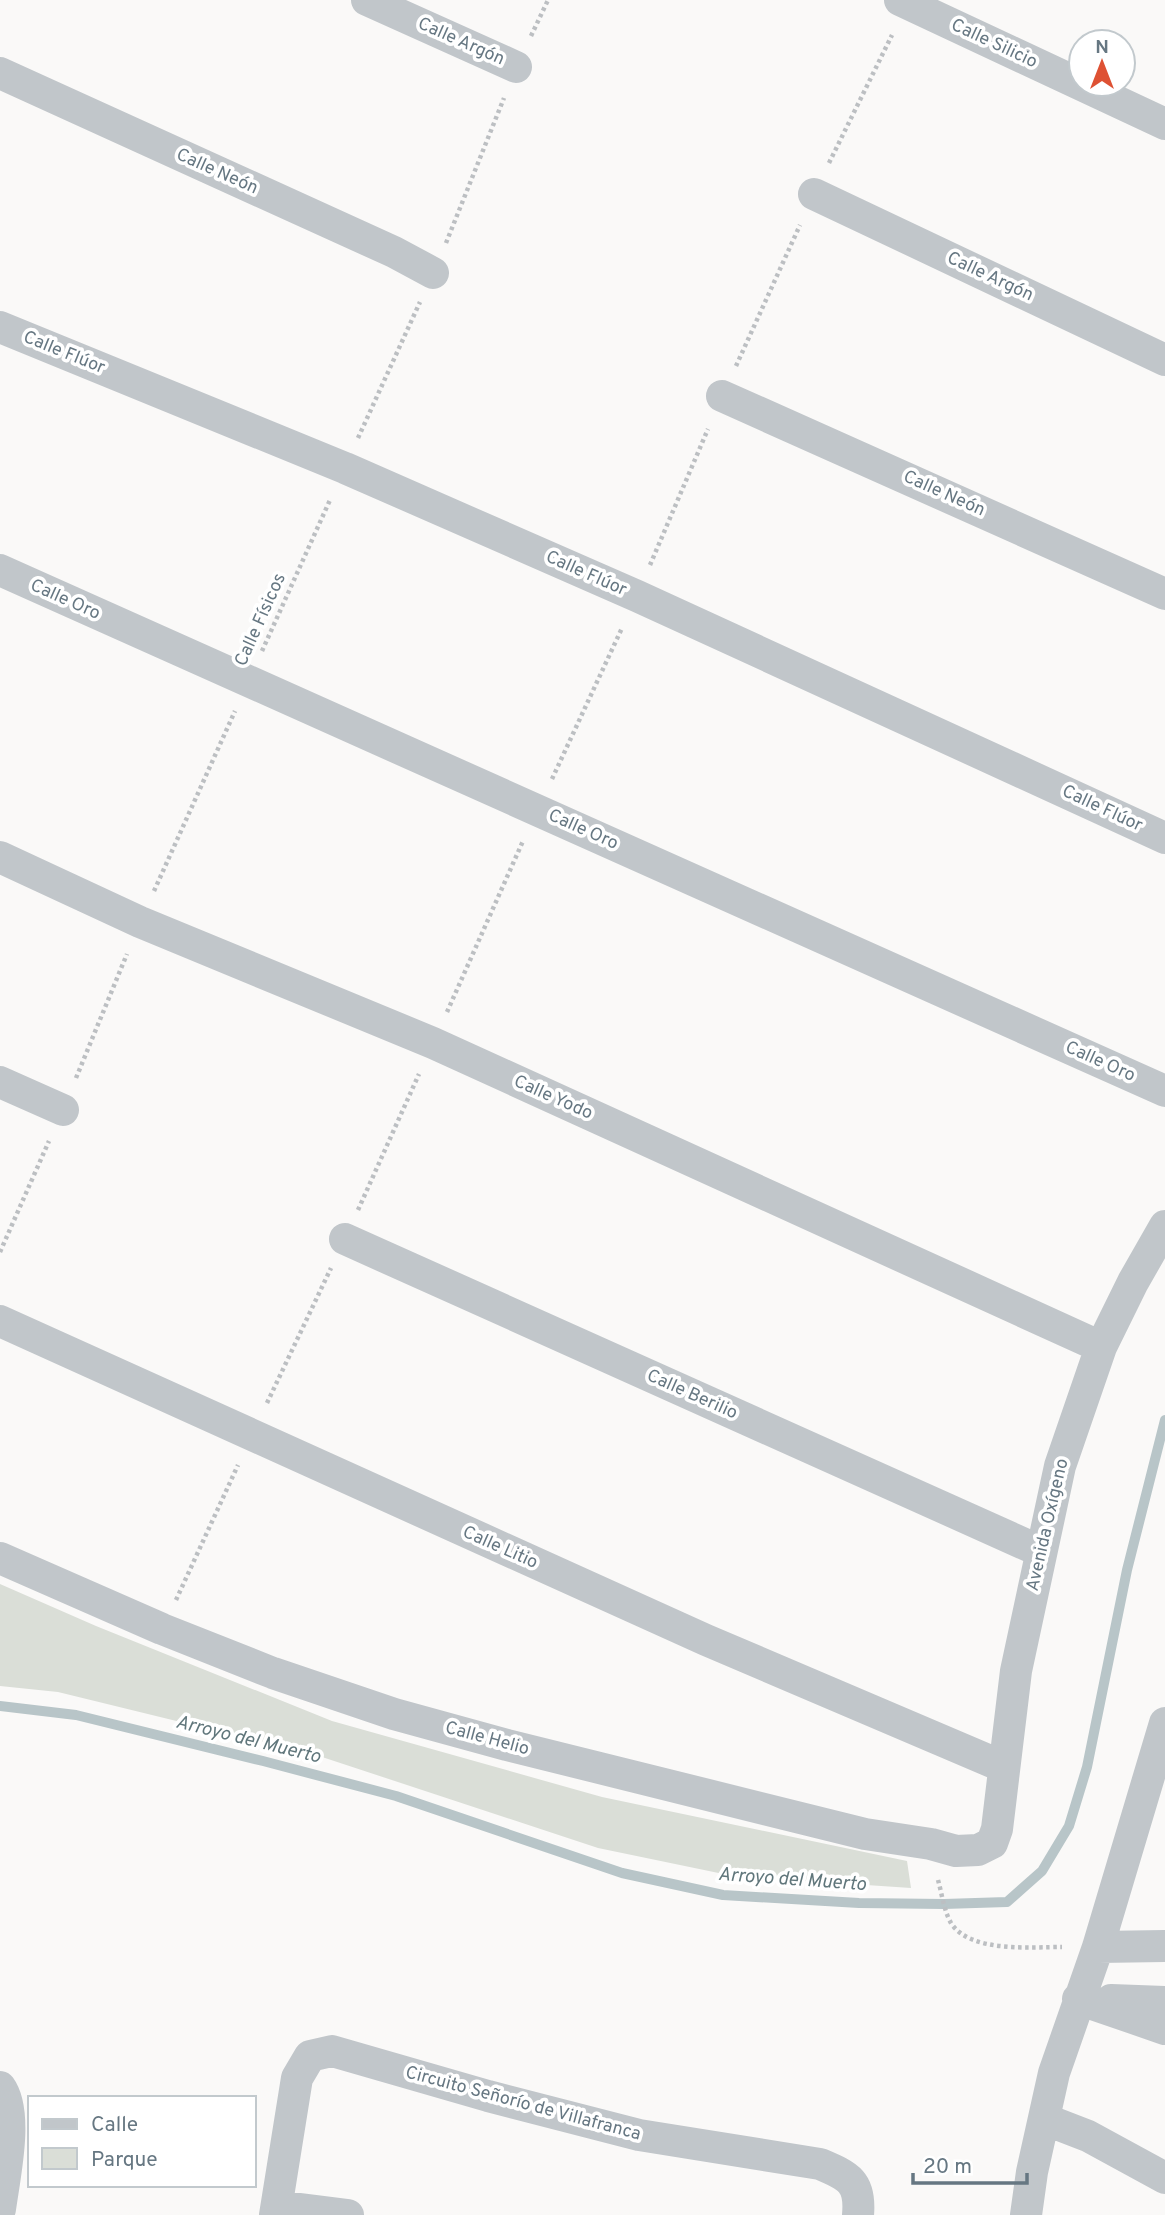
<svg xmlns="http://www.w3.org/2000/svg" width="1165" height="2215" font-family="Overpass,sans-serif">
  <rect width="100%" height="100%" fill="#faf9f8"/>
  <path fill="#daded7" d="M0 1584 96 1626 332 1721 602 1797 907 1861 911 1888 733 1876 598 1848 319 1756 58 1692 0 1686Z"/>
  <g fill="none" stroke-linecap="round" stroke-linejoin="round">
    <path stroke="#b8c5c8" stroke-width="10" d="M0 1706 76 1715 263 1761 396 1796 622 1873 723 1895 859 1903 944 1904 1007 1902 1042 1871 1069 1826 1087 1767 1127 1570 1165 1420"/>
    <path stroke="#bcbfc2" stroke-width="4.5" stroke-dasharray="3.5 3.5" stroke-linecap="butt" d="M531 36 548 0
      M829 163 892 35
      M446 243 504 98
      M736 366 800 225
      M358 438 420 302
      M650 565 708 429
      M262 651 330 500
      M552 779 622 628
      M154 891 235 711
      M447 1012 523 841
      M76 1078 127 954
      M358 1210 419 1074
      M0 1252 49 1141
      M267 1403 331 1268
      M176 1600 238 1465
      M938 1880C942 1894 944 1911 951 1923 970 1953 1031 1947 1062 1947"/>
    <path stroke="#c1c6ca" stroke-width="32" d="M367 0 516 67
      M900 0 1165 124
      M0 73 394 252 433 273
      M814 194 1165 360
      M0 327 345 468 637 596 1165 838
      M722 396 1165 594
      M0 570 1165 1091
      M0 857 140 922 433 1043 1101 1347
      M0 1082 63 1110
      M345 1239 1040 1551
      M0 1321 706 1640 1004 1767
      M0 1558 162 1629 273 1673 394 1714 507 1745 865 1834 931 1844 956 1851 978 1850 992 1843 997 1829 1016 1671 1060 1466 1101 1347 1133 1282 1165 1226
      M1098 1947 1165 1946
      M1078 1999 1165 2029
      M1111 2000 1165 2002
      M0 2087C19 2113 4 2178 0 2209
      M1044 2119 1088 2136 1165 2178
      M277 2206 348 2215
      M275 2215 297 2078 310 2056 332 2051 488 2096 639 2135 820 2164C848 2176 861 2181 858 2215
      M1026 2215 1032 2172 1054 2073 1098 1947 1165 1723"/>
  </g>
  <g text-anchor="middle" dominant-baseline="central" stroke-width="7" stroke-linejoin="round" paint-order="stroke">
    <g font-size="18" fill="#667782" stroke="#fff">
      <text transform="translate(461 42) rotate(24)">Calle Argón</text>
      <text transform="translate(994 44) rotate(25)">Calle Silicio</text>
      <text transform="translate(217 172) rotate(24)">Calle Neón</text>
      <text transform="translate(990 277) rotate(25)">Calle Argón</text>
      <text transform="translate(64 353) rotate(22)">Calle Flúor</text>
      <text transform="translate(944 494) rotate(24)">Calle Neón</text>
      <text transform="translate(586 574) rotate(24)">Calle Flúor</text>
      <text transform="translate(65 600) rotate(24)">Calle Oro</text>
      <text transform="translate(261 620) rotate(-66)">Calle Físicos</text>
      <text transform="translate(1102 809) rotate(25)">Calle Flúor</text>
      <text transform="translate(583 830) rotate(24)">Calle Oro</text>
      <text transform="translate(1100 1062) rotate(24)">Calle Oro</text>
      <text transform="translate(553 1098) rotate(24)">Calle Yodo</text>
      <text transform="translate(692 1395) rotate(24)">Calle Berilio</text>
      <text transform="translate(1048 1525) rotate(-77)">Avenida Oxígeno</text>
      <text transform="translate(500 1548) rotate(24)">Calle Litio</text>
      <text transform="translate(487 1739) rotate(15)">Calle Helio</text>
      <text transform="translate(523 2104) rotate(15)">Circuito Señorío de Villafranca</text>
    </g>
    <g font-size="19" font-style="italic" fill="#60767b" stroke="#fff">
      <text transform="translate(248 1740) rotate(14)">Arroyo del Muerto</text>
      <text transform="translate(792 1880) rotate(4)">Arroyo del Muerto</text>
    </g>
  </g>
  <rect x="28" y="2096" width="228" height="91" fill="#ffffff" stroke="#c2c9cd" stroke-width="2"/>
  <rect x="42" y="2119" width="35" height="10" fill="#c1c6ca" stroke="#c2c9cd" stroke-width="2"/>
  <text x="91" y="2131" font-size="21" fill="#667782">Calle</text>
  <rect x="42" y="2148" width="35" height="21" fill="#daded7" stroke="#c2c9cd" stroke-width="2"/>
  <text x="91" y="2166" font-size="21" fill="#667782">Parque</text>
  <g transform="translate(1102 63)"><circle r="33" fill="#ffffff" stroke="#c2c9cd" stroke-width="2"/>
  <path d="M0-5L12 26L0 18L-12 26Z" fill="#de5133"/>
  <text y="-10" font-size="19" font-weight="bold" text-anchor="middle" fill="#667782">N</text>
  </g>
  <path d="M913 2173v10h114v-10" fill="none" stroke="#667782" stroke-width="3.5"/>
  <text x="923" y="2173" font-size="21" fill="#667782" stroke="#ffffff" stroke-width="5" paint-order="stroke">20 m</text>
</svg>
